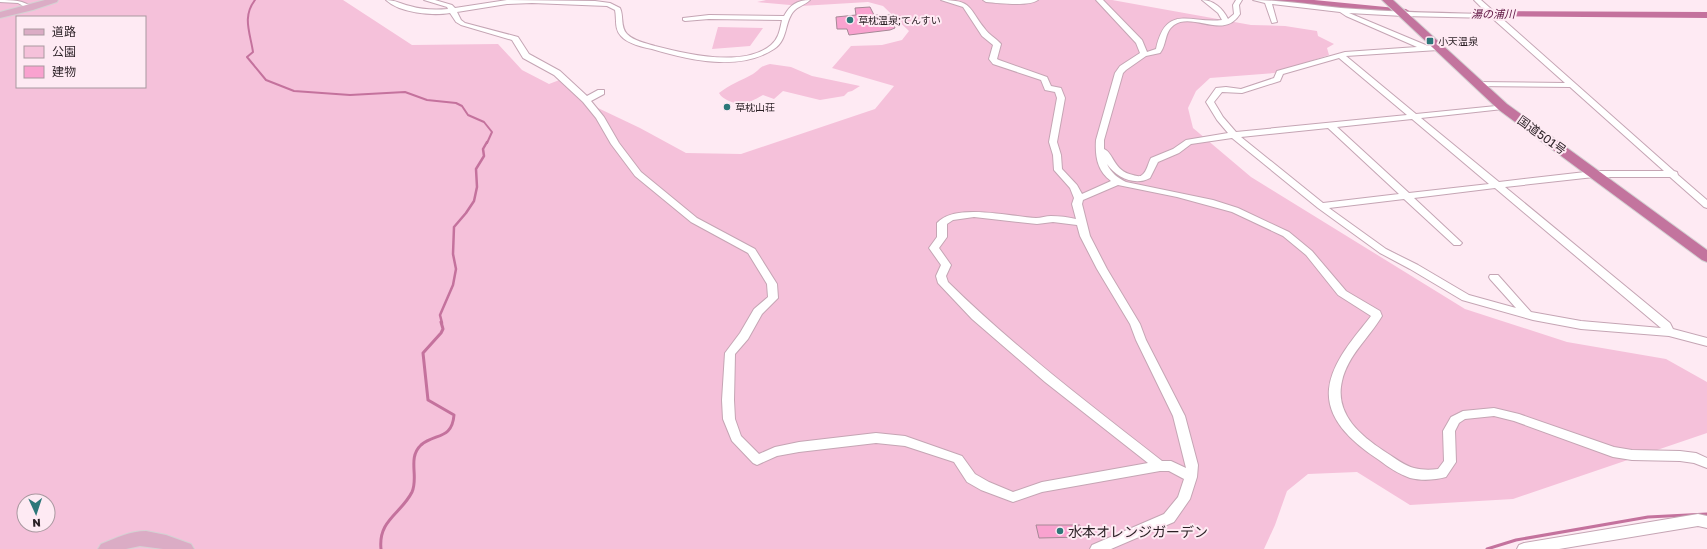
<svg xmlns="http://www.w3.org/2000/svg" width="1707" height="549" font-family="'Golos Text','Noto Sans JP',sans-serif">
  <rect width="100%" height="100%" fill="#feeaf3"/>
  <path fill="#f5c1da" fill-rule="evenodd" d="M0 0H343L412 45 498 44 522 70 549 84 562 79 574 91 579 99 640 128 686 153 741 154 875 109 894 86 832 68 851 46 882 45 902 40 909 31 883 6 868 2 801 6 757 2 766 0H1112L1251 25 1285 26 1317 31 1318 36 1334 44 1327 48 1329 55 1274 73 1210 78 1196 91 1188 108 1193 128 1251 177 1465 309 1567 342 1666 359 1707 382V433L1513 499 1410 505 1357 472 1308 474 1287 491 1275 525 1264 549H0ZM17 17H145V87H17ZM24 501H48V525H24Z
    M718 27 763 28 750 46 712 49Z
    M770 64 791 67 812 76 860 86 852 91 848 92 844 96 820 100 783 91 774 99 763 95C750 102 743 107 729 101 725 99 721 97 719 93 729 85 742 80 753 74 761 69 758 67 770 64Z"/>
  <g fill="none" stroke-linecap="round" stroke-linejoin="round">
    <path stroke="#c4729d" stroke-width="2" d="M255 0C242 17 250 32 253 52L247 57 266 80 294 91 350 95 405 92 427 100 456 103 462 106 468 115 484 122 492 132 487 143"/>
    <path stroke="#c4729d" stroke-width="2.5" d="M442 323 440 315 453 285 456 269 453 254 454 227 466 213 474 201 477 187 476 169 484 156 483 149 487 142"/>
    <path stroke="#c4729d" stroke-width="3" d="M381 549C378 520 401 514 412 492 419 477 407 458 421 445 435 433 452 440 454 415L428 400 423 353 441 333 443 329 441 322
      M1487 549 1516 540 1648 517 1707 514"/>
    <path fill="#c4729d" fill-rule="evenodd" d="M1275 0H1314L1406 9 1411 12 1406 15 1280 3Z
      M1475 11 1707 12V18L1471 16 1470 14 1471 12Z"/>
  </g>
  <path fill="#f9a2cf" stroke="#a68896" d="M870 7 874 15H890L895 28 890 30 849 35 847 29H837L836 17 856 15 855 8Z
    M1036 525H1080L1083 537 1039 538Z"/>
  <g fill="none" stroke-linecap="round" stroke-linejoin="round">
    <defs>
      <path id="minor" d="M0 0C12 0 24 0 33 8L30 10 18 3 0 2Z
        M386 0C395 0 401 4 410 6 423 10 435 10 448 9L447 7 424 0H435L452 5 455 8 507 0 595 1 610 3 620 8C624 16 620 27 627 34 634 41 645 43 655 46 686 54 744 68 771 45 779 38 780 29 782 20L709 19 685 21 683 20V18L709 15 784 16C790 5 797 0 810 0 805 5 798 6 793 12 784 24 788 40 774 49 739 72 689 60 652 49 642 47 628 44 621 36 614 29 617 19 615 10L607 6 532 3 507 4 457 12 461 20 465 23 518 37 529 54 560 71 587 96 598 90H604V94L591 101 604 117 619 143 641 172 697 218 755 249 777 284 778 298 762 314 748 339 735 354 734 400 735 419 741 436 759 454 775 447 799 442 876 433 905 436 962 456 975 474 989 482 1013 492 1042 482 1148 463 1045 382 972 319 938 283 936 276 941 265 929 248 937 237V223C955 202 1012 217 1036 218 1041 218 1046 216 1051 216 1060 216 1068 217 1076 219L1072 204 1074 198 1070 188 1054 170 1053 155 1049 142 1057 98 1055 92 1045 90 1041 80 993 64 989 59 993 45 982 36 963 7 941 0C973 0 968 8 985 29 989 35 996 38 1001 44L997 59 999 60 1047 77 1051 86 1061 88 1065 98 1057 142 1061 155 1062 169 1077 185 1082 194 1111 181C1097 171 1095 156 1096 140L1115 73 1120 66 1140 53 1136 43 1096 0H1103L1142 40 1147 52 1156 49C1166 3 1190 24 1222 20L1218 13 1202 0C1214 0 1223 9 1228 19L1234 14 1233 5 1236 0H1242L1239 5 1240 14C1224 40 1193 12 1174 25 1164 32 1167 45 1160 53L1146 56 1126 70 1123 73 1104 140V149C1114 153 1113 171 1133 175 1136 176 1140 177 1142 175 1147 172 1148 163 1151 158L1173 149 1186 140 1228 133 1217 120 1206 102 1216 88 1226 87 1241 89 1274 78 1277 71 1345 52 1417 47 1346 16 1340 12 1272 4 1277 22 1272 23 1265 3 1253 0C1282 0 1311 5 1341 8 1390 12 1439 13 1488 14L1474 0H1481L1674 171 1677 172 1678 175 1707 200V208L1704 207 1670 177H1594L1505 187 1670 323 1673 329 1707 338V346L1669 336 1581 329 1533 320 1462 300 1410 269 1380 253 1318 208 1232 138 1191 144 1179 153 1158 162 1150 178C1135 186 1117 178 1107 164 1111 173 1118 178 1126 182L1213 200 1238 208 1289 232 1312 251 1346 291 1380 311 1382 316C1369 338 1348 355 1342 381 1334 415 1362 437 1387 453 1395 458 1405 466 1414 468 1422 470 1430 470 1438 469L1444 461 1443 431 1451 417 1463 411 1494 408 1519 414 1614 447 1632 450 1680 451 1696 453 1707 458V468L1694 463 1680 461 1632 460 1613 457 1514 421 1494 416 1465 419 1459 423 1455 431 1456 462 1446 477C1435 480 1422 481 1410 478 1399 474 1388 467 1379 460 1355 444 1326 421 1329 389 1332 361 1355 337 1371 316L1338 295 1306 255 1283 236 1232 212 1177 197 1118 185 1083 200 1082 204 1090 236 1107 269 1140 324 1146 340 1185 416 1198 465 1197 477 1190 499 1174 522 1111 549H1090L1092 545 1164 514 1178 497 1184 479 1169 471H1160L1042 492 1013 502 981 490 967 482 954 462 905 446 876 443 799 452 777 456 757 465 753 463 732 441 723 419 722 400 725 353 740 333 754 309 768 297 767 284 748 253 691 222 635 176 611 144 596 118 583 102 554 75 523 58 512 40 461 25 456 22 450 13C432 16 400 13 386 0ZM1349 13 1403 16 1492 18 1565 83 1477 82H1474V86L1570 87 1664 171H1594L1499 182 1421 118 1503 109 1507 107 1506 105 1416 114 1346 56 1438 50 1442 48 1438 46H1428ZM1339 58 1407 115 1236 132 1223 117 1214 102 1222 92 1242 93 1280 81 1283 74ZM1412 119 1489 184 1409 193 1337 127ZM1328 128 1399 194 1323 203 1241 137ZM1495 188 1661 328 1581 321 1531 312 1498 275H1490L1489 277 1490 279 1516 308 1469 295 1418 265 1386 249 1329 208 1404 199 1454 245H1460L1462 243 1460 241 1414 198ZM974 217 1037 224 1053 222 1077 225 1080 236 1097 269 1130 324 1136 340 1173 416 1186 468 1171 461H1162C1089 404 1014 347 948 282L946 276 951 265 939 248 947 237V224L953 220Z
        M983 0H1038C1028 7 999 3 986 2Z
        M1698 514 1707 516V528L1698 526 1559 549H1517L1519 545 1524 543Z"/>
      <path id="major" d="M45 0H58L57 2 33 10 0 18V12Z
        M146 531 166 535 191 544 194 549H163L140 546 126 549H98L101 544C116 538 130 531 146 531Z"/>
      <path id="highway" d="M1382 0H1393L1507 104 1707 250V262L1702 260 1499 110Z"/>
    </defs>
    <use href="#minor" stroke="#c5a5b4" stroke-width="2"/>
    <use href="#major" stroke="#d4d2d3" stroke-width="2"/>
    <use href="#highway" stroke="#d4d2d3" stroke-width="2"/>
    <use href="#minor" fill="#fff" fill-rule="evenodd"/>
    <use href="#major" fill="#dbacc5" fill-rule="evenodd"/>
    <use href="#highway" fill="#c3749e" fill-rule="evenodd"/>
  </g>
  <g fill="#2d7779" stroke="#feeaf3" stroke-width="1.5">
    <circle cx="850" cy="20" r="4"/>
    <rect x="1426" y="37" width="8" height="8" rx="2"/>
    <circle cx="727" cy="107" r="4"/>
    <circle cx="1060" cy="531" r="4"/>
  </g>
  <g text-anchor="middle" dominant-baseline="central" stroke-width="4" stroke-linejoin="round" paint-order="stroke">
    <g font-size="10" fill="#2a1f24" stroke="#feeaf3" text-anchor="start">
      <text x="858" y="20">草枕温泉;てんすい</text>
      <text x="1438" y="41">小天温泉</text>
      <text x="735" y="107">草枕山荘</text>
    </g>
    <g font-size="11" font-style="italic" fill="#5e1441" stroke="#feeaf3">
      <text x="1493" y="13">湯の浦川</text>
    </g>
    <g font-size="12" fill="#2a1f24" stroke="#feeaf3">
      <text transform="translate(1542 135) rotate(36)">国道501号</text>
    </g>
    <g font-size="14" fill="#2a1f24" stroke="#feeaf3" text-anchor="start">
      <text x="1068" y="531">水本オレンジガーデン</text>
    </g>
  </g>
  <rect x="16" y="16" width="130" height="72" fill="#feeaf3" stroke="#a999a0"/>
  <rect x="24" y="29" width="20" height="6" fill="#dbacc5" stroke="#a999a0"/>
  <text x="52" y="36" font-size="12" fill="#2a1f24">道路</text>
  <rect x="24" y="46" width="20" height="12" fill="#f5c1da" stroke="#a999a0"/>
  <text x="52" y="56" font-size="12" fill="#2a1f24">公園</text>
  <rect x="24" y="66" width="20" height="12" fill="#f9a2cf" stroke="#a999a0"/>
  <text x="52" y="76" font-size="12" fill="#2a1f24">建物</text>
  <g transform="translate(36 513) rotate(177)"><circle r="19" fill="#feeaf3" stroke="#a999a0"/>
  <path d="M0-3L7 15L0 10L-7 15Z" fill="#2d7779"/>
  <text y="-6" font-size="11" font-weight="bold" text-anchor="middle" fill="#2a1f24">N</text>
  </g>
</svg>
